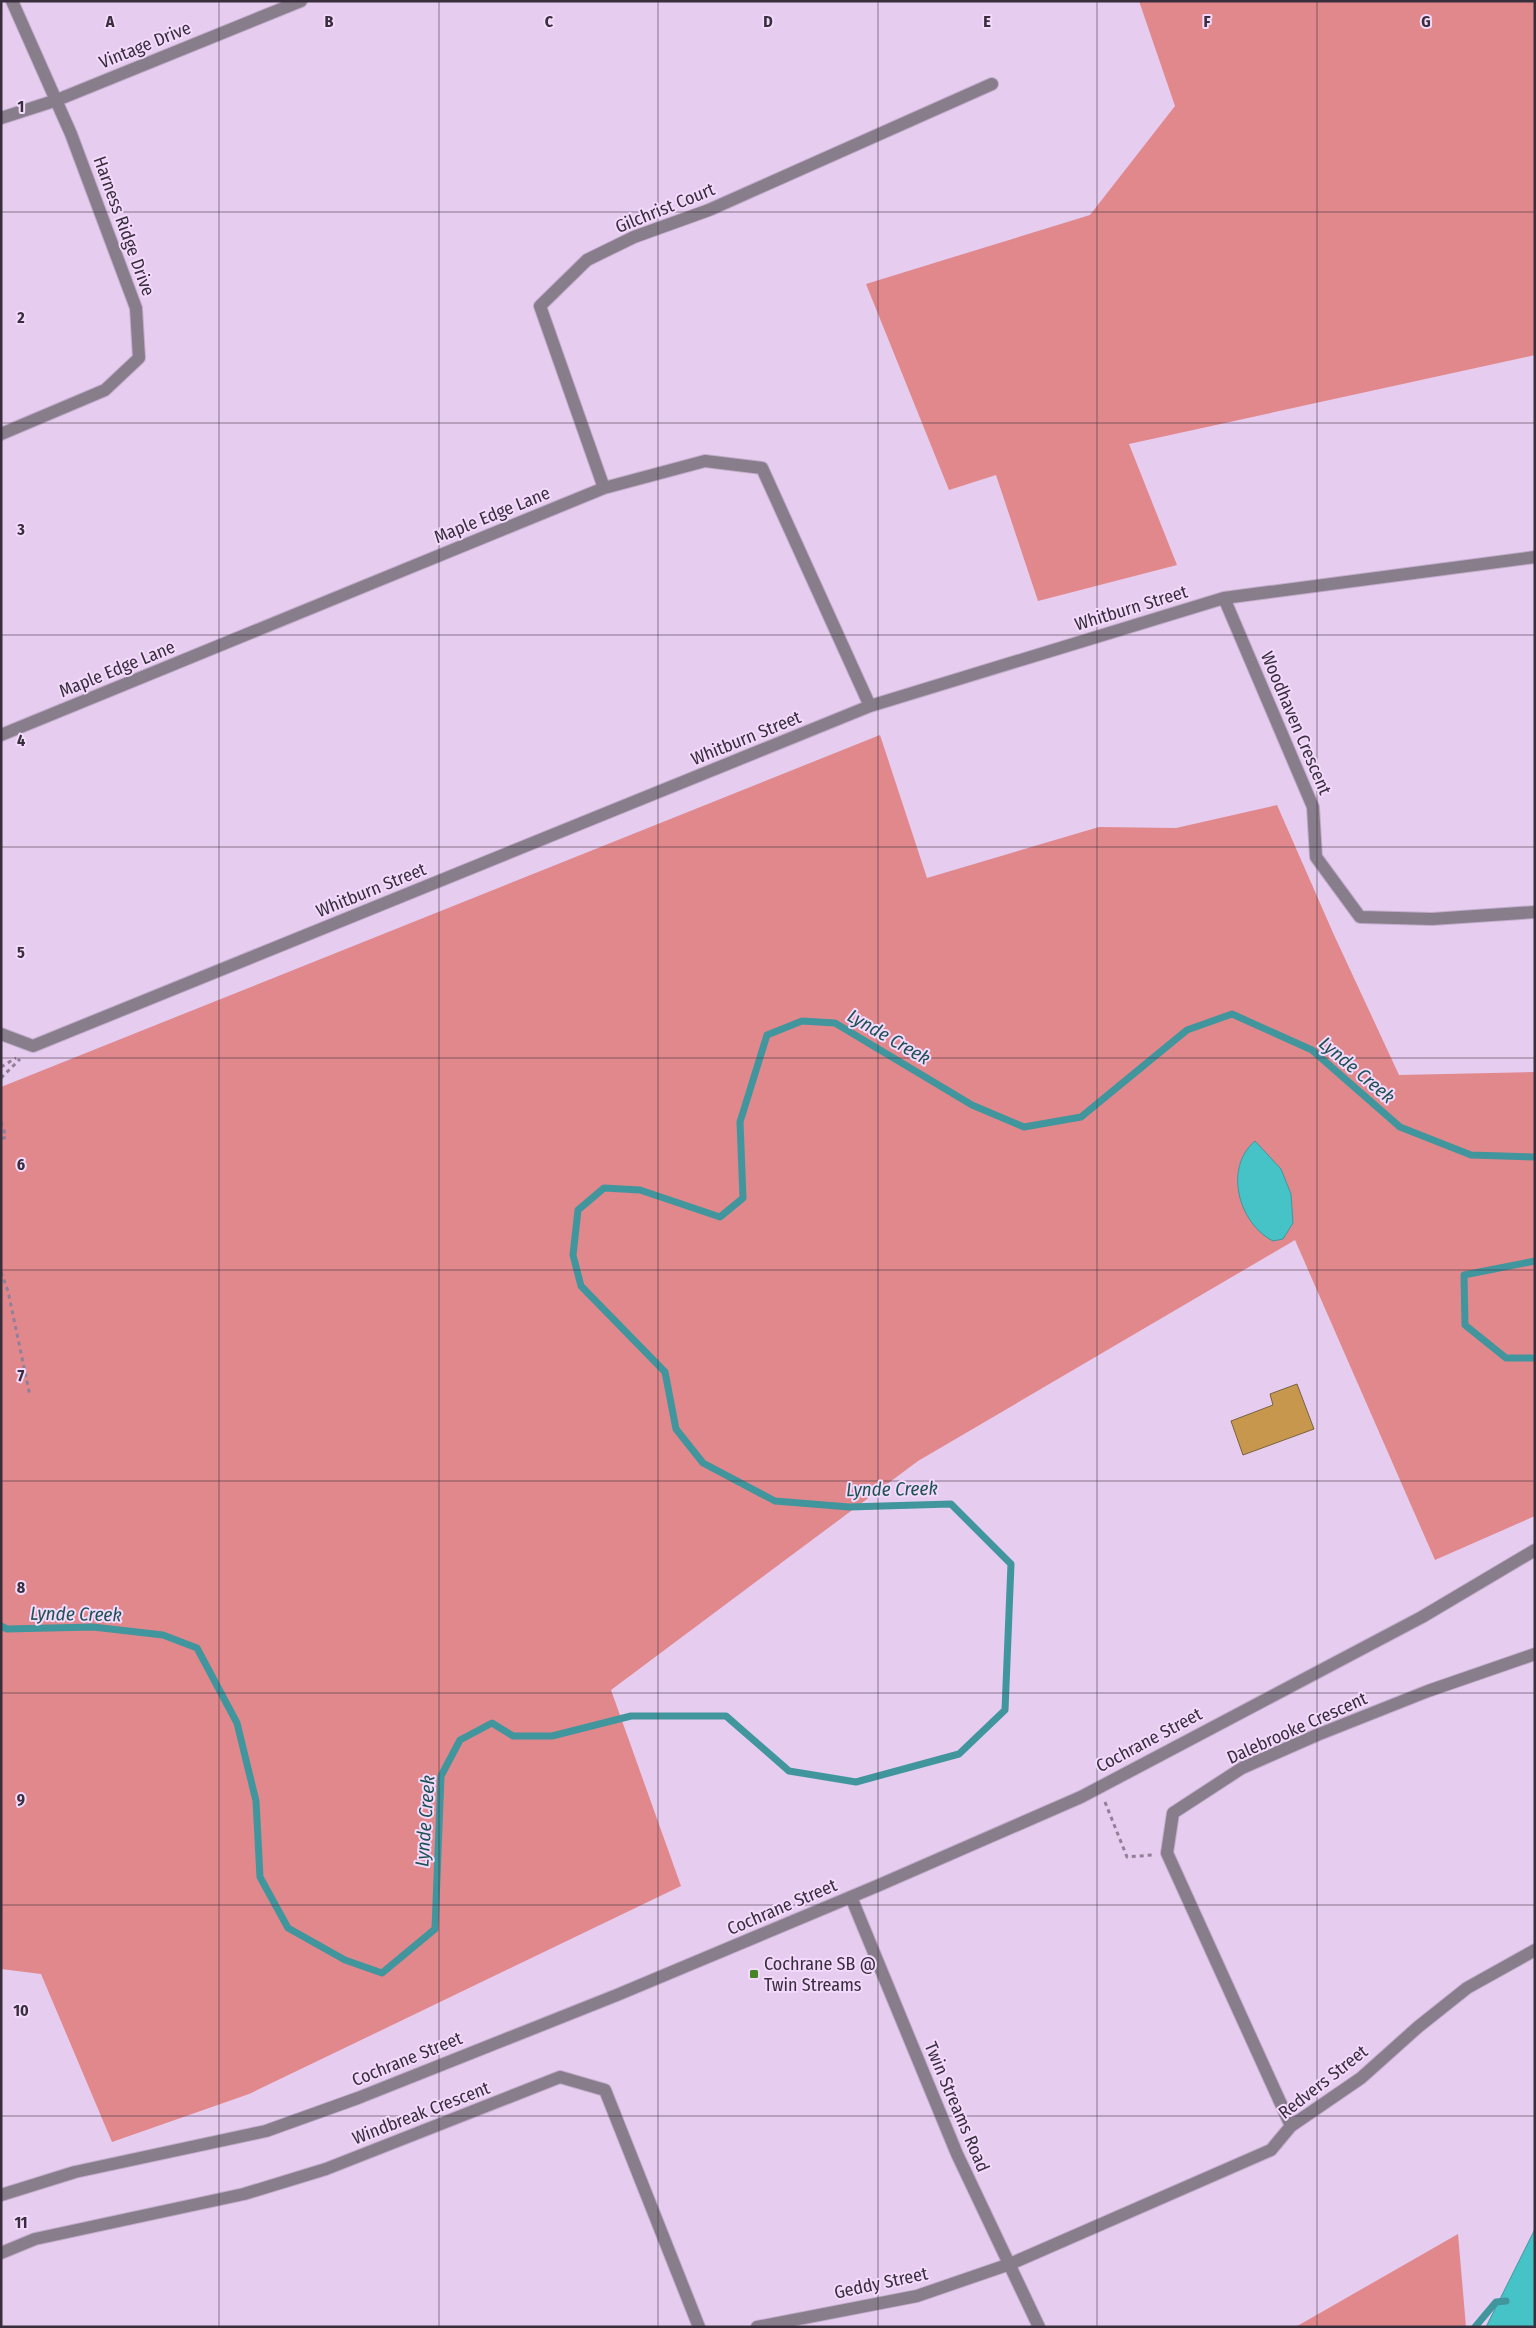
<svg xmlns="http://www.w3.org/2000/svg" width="1536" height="2328" font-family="'Fira Sans Condensed',sans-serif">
  <rect width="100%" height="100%" fill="#e6ccef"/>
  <path fill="#e1888c" d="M1139 1H1535V355L1129 444 1177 565 1038 601 996 475 949 490 866 284 1090 215 1175 106Z
    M880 735 927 878 1099 827 1176 828 1277 805 1334 935 1399 1075 1535 1072V1516L1435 1560 1295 1240 918 1461 611 1690 681 1886 249 2094 112 2142 41 1974 1 1969V1087Z
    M1458 2234 1466 2327H1293L1299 2325Z"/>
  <path fill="#45c3c6" stroke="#41969d" d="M1255 1141 1281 1169 1291 1194 1293 1223 1283 1239 1273 1241C1239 1224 1223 1168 1255 1141Z
    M1535 2229V2327H1486Z"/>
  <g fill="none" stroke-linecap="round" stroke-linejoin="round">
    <path stroke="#41969d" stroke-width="7" d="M1535 1261 1464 1275 1465 1325 1506 1358H1535
      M1 1626 7 1629 93 1627 163 1635 197 1648 237 1723 256 1801 260 1877 288 1928 345 1960 382 1973 435 1929 441 1776 460 1740 492 1723 513 1736H552L631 1716H726L789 1771 856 1782 959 1754 1005 1710 1011 1564 951 1504 849 1507 775 1501 703 1463 676 1429 665 1372 581 1286 573 1255 578 1210 604 1188 640 1190 720 1217 743 1198 740 1122 767 1035 802 1021 835 1023 972 1105 1024 1127 1081 1117 1187 1030 1232 1014 1312 1050 1400 1127 1471 1155 1535 1157
      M1475 2327 1496 2302 1506 2301"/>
  </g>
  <path fill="#c6974c" stroke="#786241" d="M1297 1384 1314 1429 1243 1455 1231 1421 1273 1405 1270 1394Z"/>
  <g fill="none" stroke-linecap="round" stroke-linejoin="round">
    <defs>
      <path id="minor" d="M1 118 57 100 301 1
        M1 434 105 390 139 358 136 308 71 134 12 1
        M604 488 540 306 587 260 634 237 709 210 992 84
        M1224 598 1313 807 1316 857 1360 917 1432 919 1535 912
        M1 735 604 488 705 461 762 468 870 706
        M1 1034 33 1046 870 706 1224 598 1535 557
        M851 1897 957 2154 1039 2327
        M1291 2126 1167 1853 1173 1813 1242 1768 1317 1735 1428 1691 1535 1654
        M1 2195 75 2172 266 2131 358 2098 617 1995 877 1886 1081 1797 1422 1617 1535 1550
        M1 2253 35 2239 244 2194 326 2169 560 2077 605 2090 699 2327
        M757 2327 917 2296 1010 2264 1271 2150 1291 2126 1361 2078 1418 2027 1467 1988 1535 1950"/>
    </defs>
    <use href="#minor" stroke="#c3accb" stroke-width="14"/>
    <path stroke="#928099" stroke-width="3" stroke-dasharray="4 4" stroke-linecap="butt" d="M1 1067 16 1058
      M1 1078 20 1059
      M1 1122 6 1137 1 1139
      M1 1272 8 1291 30 1396
      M1105 1802 1127 1857 1152 1855"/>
    <use href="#minor" stroke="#877d8b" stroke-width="12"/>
  </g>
  <path fill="none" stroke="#382e3c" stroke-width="1" stroke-opacity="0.55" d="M219 1V2327M439 1V2327M658 1V2327M878 1V2327M1097 1V2327M1317 1V2327M1 212H1535M1 423H1535M1 635H1535M1 847H1535M1 1058H1535M1 1270H1535M1 1481H1535M1 1693H1535M1 1905H1535M1 2116H1535"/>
  <rect fill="#468627" stroke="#f3d9fc" stroke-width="2" x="749" y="1969" width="10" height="10" rx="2.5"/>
  <g text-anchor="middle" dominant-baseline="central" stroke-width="4" stroke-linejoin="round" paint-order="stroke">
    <g font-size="18" fill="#382e3c" stroke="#f3d9fc">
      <text transform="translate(145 45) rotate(-22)">Vintage Drive</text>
      <text transform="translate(665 208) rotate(-22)">Gilchrist Court</text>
      <text transform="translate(124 226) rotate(70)">Harness Ridge Drive</text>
      <text transform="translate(492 515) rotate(-22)">Maple Edge Lane</text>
      <text transform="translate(1131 608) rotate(-17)">Whitburn Street</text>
      <text transform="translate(117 669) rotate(-22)">Maple Edge Lane</text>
      <text transform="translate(1296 723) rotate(67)">Woodhaven Crescent</text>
      <text transform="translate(746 738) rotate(-22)">Whitburn Street</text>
      <text transform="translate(371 890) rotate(-22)">Whitburn Street</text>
      <text transform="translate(1297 1728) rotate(-24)">Dalebrooke Crescent</text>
      <text transform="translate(1149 1740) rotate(-28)">Cochrane Street</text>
      <text transform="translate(782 1907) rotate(-23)">Cochrane Street</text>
      <text transform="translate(407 2059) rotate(-22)">Cochrane Street</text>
      <text transform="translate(1323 2082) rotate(-38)">Redvers Street</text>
      <text transform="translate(957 2107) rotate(67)">Twin Streams Road</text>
      <text transform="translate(421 2113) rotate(-21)">Windbreak Crescent</text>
      <text transform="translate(881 2283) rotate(-12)">Geddy Street</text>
    </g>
    <g font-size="18" fill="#382e3c" stroke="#f3d9fc" text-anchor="start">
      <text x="764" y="1964">Cochrane SB @<tspan x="764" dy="21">Twin Streams</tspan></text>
    </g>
    <g font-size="19" font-style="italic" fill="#1d5253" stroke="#f3d9fc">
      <text transform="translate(889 1037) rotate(30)">Lynde Creek</text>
      <text transform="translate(1357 1070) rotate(40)">Lynde Creek</text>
      <text transform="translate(892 1489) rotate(-1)">Lynde Creek</text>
      <text transform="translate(76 1614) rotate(1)">Lynde Creek</text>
      <text transform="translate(425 1821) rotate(-86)">Lynde Creek</text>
    </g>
  </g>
  <g font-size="16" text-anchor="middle" font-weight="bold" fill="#382e3c" stroke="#f3d9fc" stroke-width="4" stroke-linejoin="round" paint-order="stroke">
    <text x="110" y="27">A</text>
    <text x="329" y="27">B</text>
    <text x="549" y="27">C</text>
    <text x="768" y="27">D</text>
    <text x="987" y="27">E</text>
    <text x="1207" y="27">F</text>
    <text x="1426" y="27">G</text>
    <text x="21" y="112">1</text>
    <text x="21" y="323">2</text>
    <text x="21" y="535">3</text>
    <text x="21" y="746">4</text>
    <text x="21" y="958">5</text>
    <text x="21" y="1170">6</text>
    <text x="21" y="1381">7</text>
    <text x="21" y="1593">8</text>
    <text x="21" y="1805">9</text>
    <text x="21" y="2016">10</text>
    <text x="21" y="2228">11</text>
  </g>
  <rect width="1536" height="2328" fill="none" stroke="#382e3c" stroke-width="5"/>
</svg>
